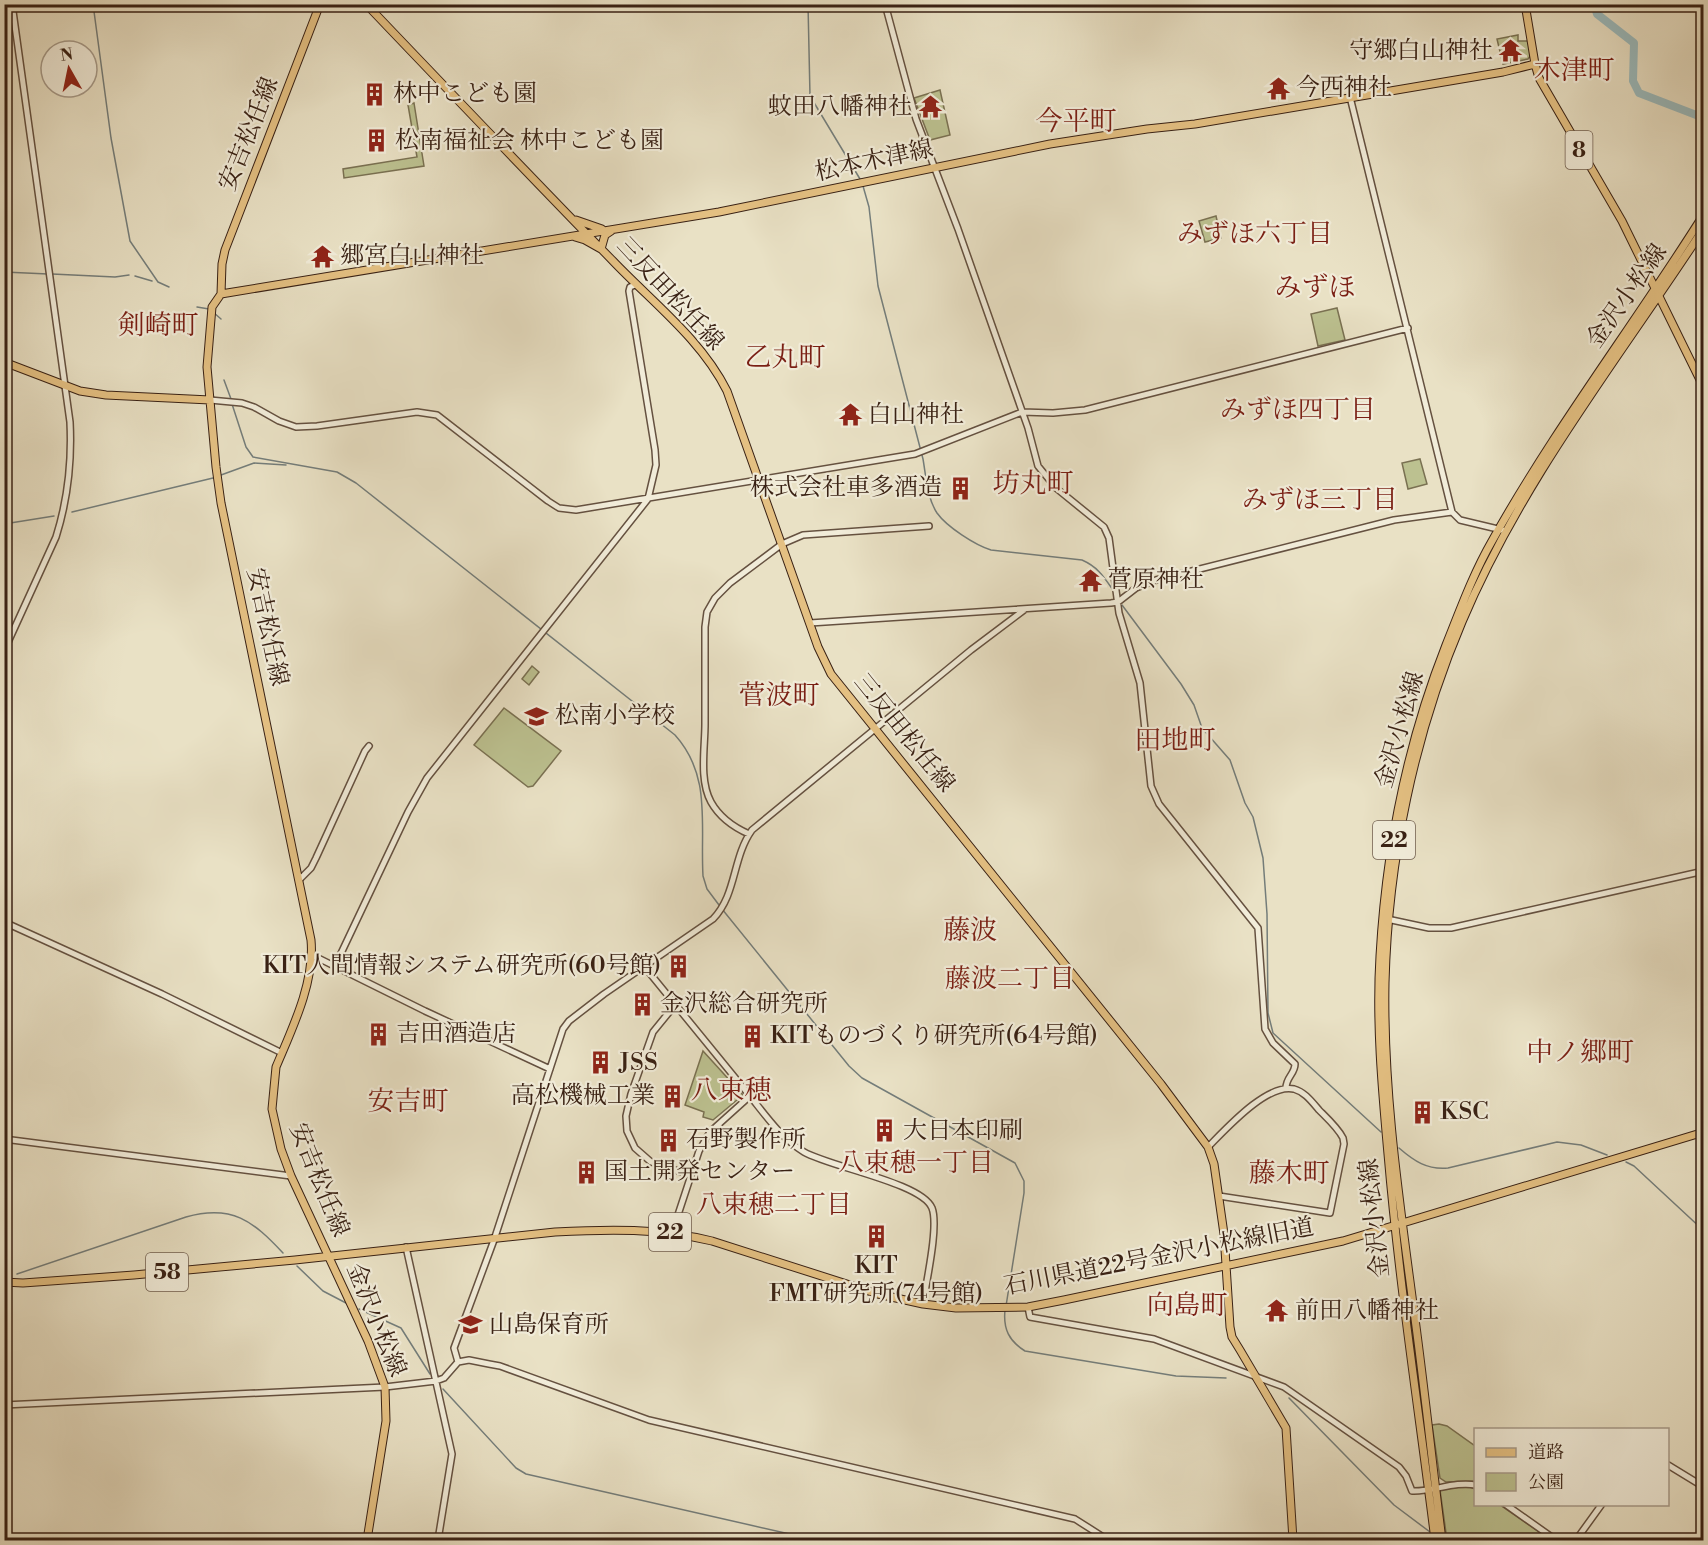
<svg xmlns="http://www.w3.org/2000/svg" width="1708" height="1545" font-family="'Libre Bodoni','Noto Serif JP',serif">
  <rect width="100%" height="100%" fill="#e9e1c5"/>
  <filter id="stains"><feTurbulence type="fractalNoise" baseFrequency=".00333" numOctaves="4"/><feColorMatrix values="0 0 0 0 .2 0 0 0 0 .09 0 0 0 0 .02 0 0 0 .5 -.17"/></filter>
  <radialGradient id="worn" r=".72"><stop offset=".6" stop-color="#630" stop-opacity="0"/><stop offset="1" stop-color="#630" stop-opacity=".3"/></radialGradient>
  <path fill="#bcc190" stroke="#7a7152" stroke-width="1.5" d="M1518 35V41H1529L1531 55 1528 59 1503 64 1497 39Z
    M940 90 950 135 930 140 914 98Z
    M414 103 424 166 344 178 343 169 417 157 408 105Z
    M1216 216 1221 238 1205 242 1199 221Z
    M1337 308 1345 340 1318 346 1311 314Z
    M1420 459 1427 484 1408 489 1402 463Z
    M532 666 539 672 529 685 522 679Z
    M504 708 561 751 533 786 528 787 474 745Z
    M703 1051 743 1095 713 1120 703 1117 704 1112 685 1105Z
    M1439 1424 1447 1426 1475 1446V1481L1446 1482 1440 1478 1432 1425Z
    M1467 1486 1475 1489 1476 1504 1500 1505 1551 1540H1447L1440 1490Z"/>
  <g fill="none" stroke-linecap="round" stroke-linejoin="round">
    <path stroke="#747d7a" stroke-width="1.5" d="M93 4 111 138 130 241 158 282 169 287
      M808 4 810 96 860 179
      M863 186 869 207 878 286 923 459C926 476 927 498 937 513 947 527 975 545 991 550L1082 560C1098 567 1104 577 1113 590
      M4 272 48 274
      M52 274 115 277 129 275
      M135 276 152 281
      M197 307 209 309
      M213 312 221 319
      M224 380 231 399
      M232 404 246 447 253 457 337 472 356 483 675 735C712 776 700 825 703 876L707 889 719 905
      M221 475 254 463 286 465
      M72 512 213 478
      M4 524 54 516
      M1122 605 1181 684 1194 705 1202 728 1230 760 1245 803 1253 817 1263 858 1267 914 1268 1013 1273 1033 1381 1132
      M722 909 849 1066 862 1078 1015 1163 1024 1181V1193L1006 1306
      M1399 1148C1414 1161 1427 1170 1448 1168L1557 1142 1581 1145 1607 1155
      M1626 1162 1634 1166 1704 1231
      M297 1266 323 1291 346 1303
      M17 1274 186 1217C232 1204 253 1221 283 1253
      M359 1309 401 1328 430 1374
      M1005 1310C1003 1329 1009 1341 1025 1351L1176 1376 1226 1378
      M443 1389 516 1468 526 1474 816 1540
      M1289 1398 1394 1505 1430 1532"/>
    <path stroke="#9bbbbe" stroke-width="8" d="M1594 4 1597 14 1634 43 1633 81 1639 93 1704 118"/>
    <defs>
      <path id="minor" d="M885 4 916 119 958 229 1028 428 1038 466 1056 488 1104 527 1109 538 1119 613 1140 683 1151 786 1159 804 1258 928 1265 1029 1273 1043 1295 1064C1295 1074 1286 1077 1286 1088
        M1350 97 1452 512 1460 520 1502 530
        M210 400 242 403 254 407 279 421 296 427 317 426 417 412 437 415 548 501 559 508 576 510 915 454 1022 412 1053 413 1085 410 1408 328
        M810 623 1111 603 1118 602 1136 588 1156 580 1394 520 1452 512
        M4 651 56 537C68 499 72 462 70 422L12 4
        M749 834C733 827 720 818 711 802 699 780 705 748 705 724 705 692 705 659 705 627L707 612 715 598 730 583 782 544 803 535 929 526
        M299 880 311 868 316 858 365 751 369 746
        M1387 919 1429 928H1451L1704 871
        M4 922 162 994 282 1053
        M312 955 425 1011 550 1069
        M643 965 750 1096
        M335 966 408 812 427 778 648 499 656 465 655 450 629 291 630 287 635 285
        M675 1005 653 1032 631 1094 626 1116 627 1131 635 1148 651 1162 690 1175
        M4 1139 291 1176
        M1208 1147C1226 1129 1267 1083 1294 1089 1305 1092 1312 1102 1319 1110 1327 1118 1338 1128 1343 1138L1344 1144 1330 1213 1219 1196
        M672 1233 699 1151 710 1132 750 1096C766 1116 782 1139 804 1152 830 1167 922 1183 932 1208 939 1226 926 1283 923 1304
        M406 1247 452 1454 438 1540
        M1028 1307 1030 1317 1154 1339 1284 1387 1399 1467 1406 1476 1412 1491C1433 1492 1454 1481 1476 1485
        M458 1362 454 1348 494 1240 563 1029 569 1021 604 994 713 919C737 894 732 858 752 830L971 650 1024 610
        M4 1405 385 1387 436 1381 444 1378 458 1362 469 1360 489 1364 500 1366 649 1420 1075 1519 1108 1540
        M1668 1465 1704 1487
        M1505 1504 1556 1540
        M1576 1540 1602 1504"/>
      <path id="major" d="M320 4 225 250 222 264 221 294 212 307 207 367 216 467 221 503 311 940C315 982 292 1029 276 1067L272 1109 281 1149 291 1176 368 1341 385 1387 386 1421 367 1540
        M366 4C448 90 530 176 613 261 652 302 701 339 727 391L818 647 831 674 1161 1084 1208 1147 1214 1164 1224 1234 1230 1327 1232 1337 1240 1350 1286 1428 1293 1540
        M1525 4 1535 64 1539 78 1622 221 1704 388
        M576 220 602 229
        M575 237 585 240 601 249 605 235 611 231
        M221 294 719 212 1050 144 1147 129 1195 124 1503 72 1535 64
        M4 362 80 391 106 395 210 400
        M4 1282 23 1283 134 1275 295 1260 555 1232C609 1229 659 1228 712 1241L878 1294 923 1304 956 1308 1028 1307 1064 1300 1343 1241 1704 1132
        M1435 1540C1419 1412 1399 1283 1388 1154 1382 1088 1376 1022 1380 956 1386 850 1407 744 1446 645 1460 610 1473 574 1492 541 1555 428 1635 324 1704 214
        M1442 1540C1432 1462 1424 1383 1413 1304 1399 1198 1383 1090 1385 983 1388 860 1414 735 1462 622 1522 479 1620 357 1704 228"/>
    </defs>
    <use href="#minor" stroke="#655140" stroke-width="8"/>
    <use href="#major" stroke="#392114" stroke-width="9"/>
    <use href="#minor" stroke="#f1ecd9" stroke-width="5"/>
    <use href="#major" stroke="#e4c082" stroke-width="7"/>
  </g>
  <defs>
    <symbol id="temple-bare" viewBox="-9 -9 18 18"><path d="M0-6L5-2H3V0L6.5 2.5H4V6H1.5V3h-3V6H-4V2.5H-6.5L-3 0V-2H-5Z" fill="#8f2418" stroke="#f1ecd9" stroke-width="2.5" paint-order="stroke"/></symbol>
    <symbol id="building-bare" viewBox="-9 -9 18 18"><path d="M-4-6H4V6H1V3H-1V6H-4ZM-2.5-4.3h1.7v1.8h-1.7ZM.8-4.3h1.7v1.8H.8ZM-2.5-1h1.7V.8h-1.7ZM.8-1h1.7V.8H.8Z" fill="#8f2418" stroke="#f1ecd9" stroke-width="2.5" paint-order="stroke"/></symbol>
    <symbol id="school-bare" viewBox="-9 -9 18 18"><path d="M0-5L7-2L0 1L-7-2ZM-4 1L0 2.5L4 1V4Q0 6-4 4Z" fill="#8f2418" stroke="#f1ecd9" stroke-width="2.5" paint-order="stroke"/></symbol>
  </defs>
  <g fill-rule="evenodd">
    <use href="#temple-bare" x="1494" y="34" width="33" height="33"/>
    <use href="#temple-bare" x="1262" y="72" width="33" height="33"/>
    <use href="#building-bare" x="358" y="78" width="33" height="33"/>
    <use href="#temple-bare" x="914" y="90" width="33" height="33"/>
    <use href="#building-bare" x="360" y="124" width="33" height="33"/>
    <use href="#temple-bare" x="306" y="240" width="33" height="33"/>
    <use href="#temple-bare" x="834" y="398" width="33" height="33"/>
    <use href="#building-bare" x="944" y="472" width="33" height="33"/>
    <use href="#temple-bare" x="1074" y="564" width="33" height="33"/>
    <use href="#school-bare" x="520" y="700" width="33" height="33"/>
    <use href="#building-bare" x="662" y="950" width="33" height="33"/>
    <use href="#building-bare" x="626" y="988" width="33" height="33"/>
    <use href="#building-bare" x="362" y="1018" width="33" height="33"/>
    <use href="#building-bare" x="736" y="1020" width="33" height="33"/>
    <use href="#building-bare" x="584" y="1046" width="33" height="33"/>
    <use href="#building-bare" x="656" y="1080" width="33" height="33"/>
    <use href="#building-bare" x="1406" y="1096" width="33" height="33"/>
    <use href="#building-bare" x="868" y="1114" width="33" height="33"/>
    <use href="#building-bare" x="652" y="1124" width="33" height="33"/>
    <use href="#building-bare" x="570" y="1156" width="33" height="33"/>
    <use href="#building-bare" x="860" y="1220" width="33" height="33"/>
    <use href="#temple-bare" x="1260" y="1294" width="33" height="33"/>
    <use href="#school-bare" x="454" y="1308" width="33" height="33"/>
  </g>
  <g text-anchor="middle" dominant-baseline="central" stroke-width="4.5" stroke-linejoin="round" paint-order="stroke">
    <g fill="#f1ecd9" stroke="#705e4f" stroke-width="1.5">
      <rect x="1565.5" y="131" width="27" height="38" rx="4.5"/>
      <rect x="1373" y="821" width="42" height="38" rx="4.5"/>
      <rect x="649" y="1213" width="42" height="38" rx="4.5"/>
      <rect x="146" y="1253" width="42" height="38" rx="4.5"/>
    </g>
    <g font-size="22" font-weight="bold" fill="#392114">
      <text x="1579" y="150">8</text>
      <text x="1394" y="840">22</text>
      <text x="670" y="1232">22</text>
      <text x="167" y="1272">58</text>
    </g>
    <g font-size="24" fill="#392114" stroke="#f1ecd9" text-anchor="start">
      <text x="1493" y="51" text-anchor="end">守郷白山神社</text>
      <text x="1296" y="88">今西神社</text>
      <text x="393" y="94">林中こども園</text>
      <text x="912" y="107" text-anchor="end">蚊田八幡神社</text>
      <text x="395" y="141">松南福祉会 林中こども園</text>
      <text x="340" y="256">郷宮白山神社</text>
      <text x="868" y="415">白山神社</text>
      <text x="942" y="488" text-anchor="end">株式会社車多酒造</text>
      <text x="1108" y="580">菅原神社</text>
      <text x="555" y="716">松南小学校</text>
      <text x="661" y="966" text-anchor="end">KIT人間情報システム研究所(60号館)</text>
      <text x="660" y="1004">金沢総合研究所</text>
      <text x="396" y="1034">吉田酒造店</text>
      <text x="770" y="1036">KITものづくり研究所(64号館)</text>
      <text x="619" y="1063">JSS</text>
      <text x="655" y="1096" text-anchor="end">高松機械工業</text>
      <text x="1440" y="1112">KSC</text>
      <text x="903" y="1131">大日本印刷</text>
      <text x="686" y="1140">石野製作所</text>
      <text x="604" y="1172">国土開発センター</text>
      <text x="876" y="1266" text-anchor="middle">KIT<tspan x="876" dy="28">FMT研究所(74号館)</tspan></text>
      <text x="1295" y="1311">前田八幡神社</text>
      <text x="489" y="1325">山島保育所</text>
    </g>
    <g font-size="24" fill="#392114" stroke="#f1ecd9">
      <text transform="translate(249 134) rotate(-68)">安吉松任線</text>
      <text transform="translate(874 161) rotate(-12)">松本木津線</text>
      <text transform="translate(670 294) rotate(47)">三反田松任線</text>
      <text transform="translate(1627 296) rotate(-55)">金沢小松線</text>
      <text transform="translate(267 627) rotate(78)">安吉松任線</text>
      <text transform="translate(1400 730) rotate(-74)">金沢小松線</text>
      <text transform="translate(904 733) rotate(51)">三反田松任線</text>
      <text transform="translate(319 1180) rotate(68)">安吉松任線</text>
      <text transform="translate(1375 1218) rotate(-96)">金沢小松線</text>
      <text transform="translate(1159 1257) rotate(-11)">石川県道22号金沢小松線旧道</text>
      <text transform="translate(376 1320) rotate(68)">金沢小松線</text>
    </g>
    <g font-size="26" fill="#7a1f14" stroke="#f1ecd9">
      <text x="1255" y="234">みずほ六丁目</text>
      <text x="1298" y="410">みずほ四丁目</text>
      <text x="1320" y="500">みずほ三丁目</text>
      <text x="1010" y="979">藤波二丁目</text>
      <text x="916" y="1163">八束穂一丁目</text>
      <text x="774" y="1205">八束穂二丁目</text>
    </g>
    <g font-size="27" fill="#7a1f14" stroke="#f1ecd9">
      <text x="1574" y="71">木津町</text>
      <text x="1076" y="122">今平町</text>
      <text x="1315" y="288">みずほ</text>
      <text x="158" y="326">剣崎町</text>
      <text x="785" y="358">乙丸町</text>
      <text x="1033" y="484">坊丸町</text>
      <text x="779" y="696">菅波町</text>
      <text x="1175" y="741">田地町</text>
      <text x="970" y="931">藤波</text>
      <text x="1580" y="1053">中ノ郷町</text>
      <text x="731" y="1091">八束穂</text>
      <text x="408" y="1102">安吉町</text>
      <text x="1289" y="1174">藤木町</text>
      <text x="1187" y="1306">向島町</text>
    </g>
  </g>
  <rect width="1708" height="1545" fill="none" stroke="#e9e1c5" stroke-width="24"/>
  <rect x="6" y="6" width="1696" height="1533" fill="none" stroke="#392114" stroke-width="3"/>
  <rect x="12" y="12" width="1684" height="1521" fill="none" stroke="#392114" stroke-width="1.5"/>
  <rect x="1474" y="1428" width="195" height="78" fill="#f1ecd9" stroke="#a79b8a" stroke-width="1.5"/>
  <rect x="1486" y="1448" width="30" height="9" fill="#e4c082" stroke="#a79b8a" stroke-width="1.5"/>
  <text x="1528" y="1458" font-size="18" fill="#392114">道路</text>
  <rect x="1486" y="1473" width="30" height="18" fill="#bcc190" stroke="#a79b8a" stroke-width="1.5"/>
  <text x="1528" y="1488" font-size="18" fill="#392114">公園</text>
  <g transform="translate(69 69) rotate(351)"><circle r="28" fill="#f1ecd9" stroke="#a79b8a" stroke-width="1.5"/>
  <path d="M0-4.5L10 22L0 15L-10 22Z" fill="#8f2418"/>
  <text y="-9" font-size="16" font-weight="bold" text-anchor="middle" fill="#392114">N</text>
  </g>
  <rect width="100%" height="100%" filter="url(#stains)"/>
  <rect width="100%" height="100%" fill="url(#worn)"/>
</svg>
